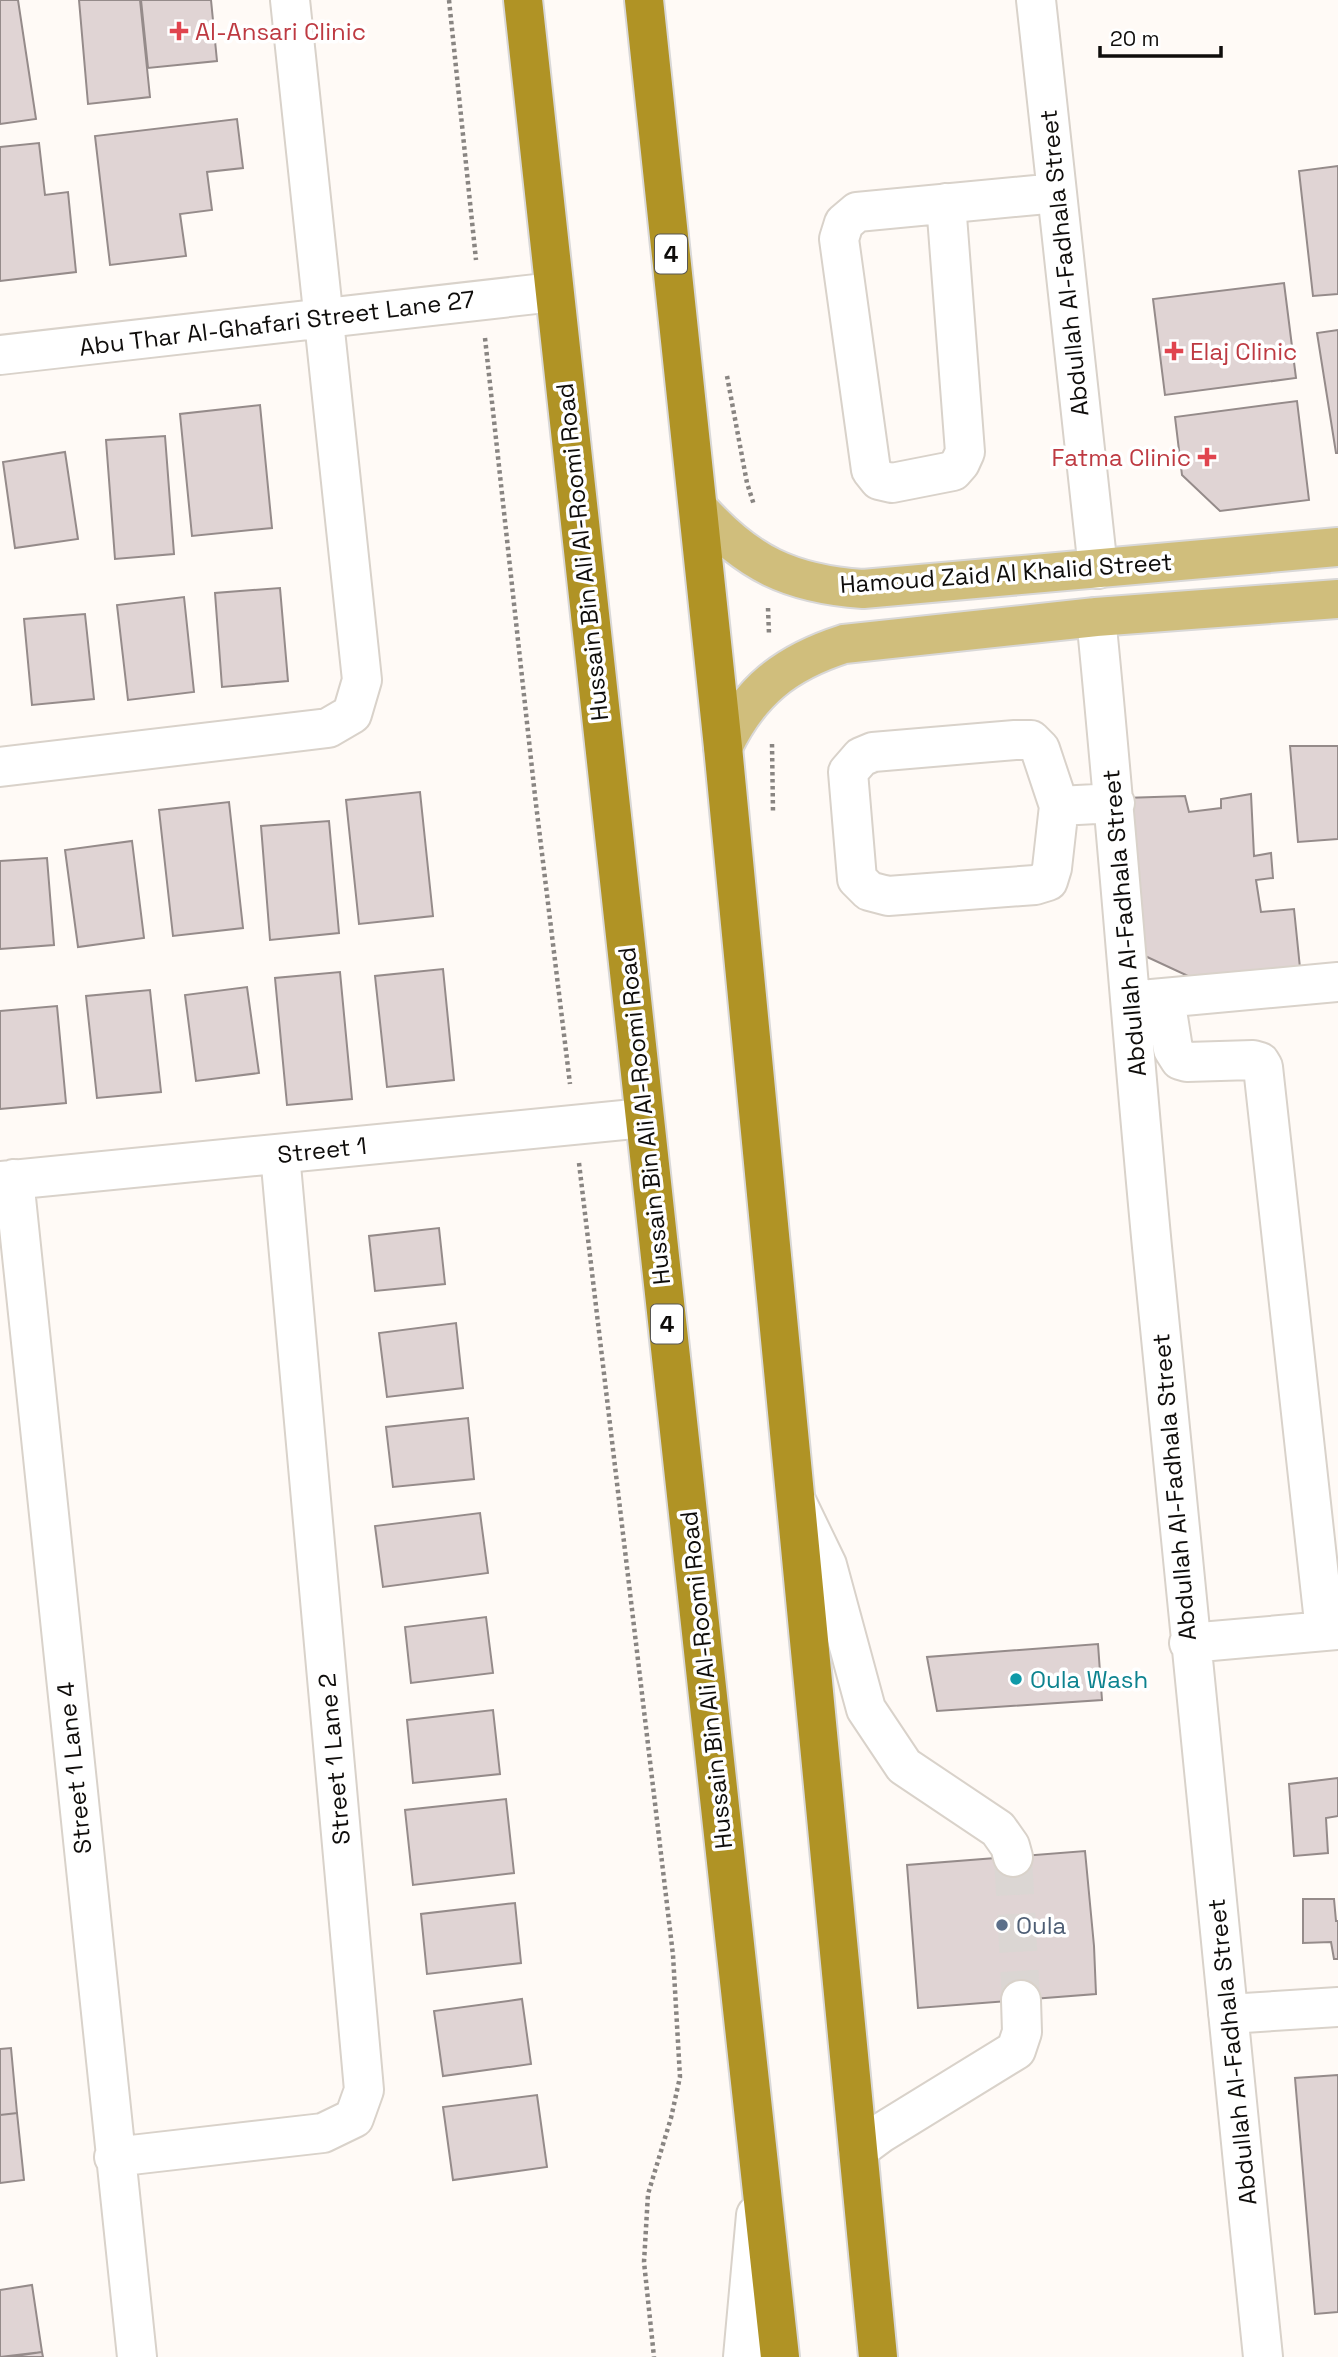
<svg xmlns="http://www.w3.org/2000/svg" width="1338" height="2357" font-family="'Space Grotesk',sans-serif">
  <rect width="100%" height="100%" fill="#fffaf6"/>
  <path fill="#e0d4d4" stroke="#958b8a" stroke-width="2" d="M0 0H18L36 119 0 124Z
    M79 0H140L150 97 88 104Z
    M141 0H211L217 61 148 68Z
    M237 119 243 168 207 172 212 210 180 214 186 256 110 265 95 136Z
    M39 143 45 195 68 192 76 272 0 281V147Z
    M1338 166V294L1313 296 1299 171Z
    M1284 283 1296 378 1165 395 1153 299Z
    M1338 330V453H1336L1317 333Z
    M1297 401 1309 500 1220 511 1182 475 1175 417Z
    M260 405 272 528 192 536 180 414Z
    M165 436 174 554 115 559 106 440Z
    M65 452 78 539 15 548 3 462Z
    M280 588 288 681 222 687 215 593Z
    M184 597 194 692 128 700 117 605Z
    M85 614 94 699 32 705 24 619Z
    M1290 746H1338V839L1298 842Z
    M420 792 433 916 359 924 346 800Z
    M1251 794 1254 856 1271 853 1273 878 1256 880 1261 912 1294 909 1300 968 1203 983 1145 956 1124 798 1185 796 1189 812 1221 808V799Z
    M229 802 243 928 173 936 159 810Z
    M329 821 339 933 270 940 261 826Z
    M132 841 144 938 78 947 65 850Z
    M47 858 54 945 0 949V861Z
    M443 969 454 1080 387 1087 375 976Z
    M340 972 352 1099 287 1105 275 978Z
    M247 987 259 1073 196 1081 185 995Z
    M150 990 161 1092 97 1098 86 996Z
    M57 1006 66 1103 0 1109V1011Z
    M439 1228 445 1284 375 1291 369 1236Z
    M456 1323 463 1388 387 1397 379 1333Z
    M468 1418 474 1479 393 1487 386 1427Z
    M480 1513 488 1573 383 1587 375 1526Z
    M486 1617 493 1673 411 1683 405 1627Z
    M1098 1644 1102 1700 937 1711 927 1657Z
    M493 1710 500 1774 413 1783 407 1720Z
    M1338 1778V1816L1326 1818 1328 1853 1294 1856 1289 1784Z
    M506 1799 514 1873 413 1885 405 1810Z
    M1085 1851 1094 1946 1096 1994 918 2008 907 1865Z
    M1303 1899H1334L1336 1921H1338V1959H1334L1331 1942 1303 1943Z
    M515 1903 521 1963 427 1974 421 1914Z
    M522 1999 531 2064 443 2076 434 2011Z
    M11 2048 17 2113 0 2115V2049Z
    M1338 2075V2312L1315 2314 1295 2078Z
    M537 2095 547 2167 453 2180 443 2107Z
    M17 2113 24 2180 0 2183V2115Z
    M32 2285 42 2352 0 2357V2290Z
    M42 2352 43 2357H9Z"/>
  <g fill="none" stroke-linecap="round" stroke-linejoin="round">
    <path stroke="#dbd6d3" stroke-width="38" stroke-dasharray="38 19" stroke-linecap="butt" d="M1013 1857 1021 2000"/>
    <defs>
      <path id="minor" d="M1036 0 1098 569
        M946 203 965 452 960 463 953 471 892 483 879 480 871 470 839 239 844 223 857 212 1057 193
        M0 355 554 292
        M1096 617C1117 827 1132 1037 1152 1247 1186 1617 1225 1987 1263 2357
        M0 767 328 728 352 714 362 680 290 0
        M1059 806 1040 749 1031 740H1015L873 752 861 757 848 772 857 879 869 891 888 896 1035 885 1048 881 1052 868 1059 806 1115 803
        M1165 998 1173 1049 1180 1060 1187 1062 1253 1060 1260 1062 1263 1067 1325 1631
        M1141 1000 1338 982
        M14 1179 137 2357
        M0 1181 644 1118
        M797 1503 827 1565 866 1709 904 1766 998 1829 1010 1846 1013 1857
        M1189 1643 1338 1630
        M1228 2014 1338 2007
        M858 2150 881 2133 1016 2050 1022 2032 1021 2000
        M114 2157 323 2133 354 2118 364 2090 280 1154
        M743 2357 756 2215"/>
      <path id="major" d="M699 509C747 563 790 584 863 589L1338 547
        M723 747C750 691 785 663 844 644L1096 617 1338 599"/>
      <path id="highway" d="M523 0 780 2357
        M644 0 723 747 878 2357"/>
    </defs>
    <use href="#minor" stroke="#d9d2ca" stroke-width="42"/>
    <use href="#major" stroke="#d9d8d8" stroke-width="42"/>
    <use href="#highway" stroke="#d9d8d8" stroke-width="42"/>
    <path stroke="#898582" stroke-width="4.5" stroke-dasharray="3.5 3.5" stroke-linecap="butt" d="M449 0 476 260
      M485 338 535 796 570 1084
      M727 376 747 483 754 505
      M768 608 769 634
      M772 744 773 812
      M579 1163 673 1955 680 2077 671 2118 648 2194 644 2262 654 2357"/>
    <use href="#minor" stroke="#fff" stroke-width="38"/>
    <use href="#major" stroke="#d0be7c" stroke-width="38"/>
    <use href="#highway" stroke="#b09325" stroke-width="38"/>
  </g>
  <g fill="#e0444e" stroke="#fff" stroke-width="2.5">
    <path d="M175.5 20.5h7v7h7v7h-7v7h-7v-7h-7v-7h7z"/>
    <path d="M1170.5 340.5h7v7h7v7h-7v7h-7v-7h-7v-7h7z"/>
    <path d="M1203.5 446.5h7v7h7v7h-7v7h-7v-7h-7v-7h7z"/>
  </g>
  <circle fill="#0f9aa8" stroke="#fff" stroke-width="2.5" cx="1016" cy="1679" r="7"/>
  <circle fill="#5c6f8a" stroke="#fff" stroke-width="2.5" cx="1002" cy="1925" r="7"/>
  <g text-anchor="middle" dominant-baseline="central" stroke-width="7" stroke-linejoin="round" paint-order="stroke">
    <g fill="#fff" stroke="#575654" stroke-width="2">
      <rect x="655" y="234.5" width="32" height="39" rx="5"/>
      <rect x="651" y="1304.5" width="32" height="39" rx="5"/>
    </g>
    <g font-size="23" font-weight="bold" fill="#0f0d0b">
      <text x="671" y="254">4</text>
      <text x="667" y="1324">4</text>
    </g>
    <g font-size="24" fill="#be3a42" stroke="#fff" text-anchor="start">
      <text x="195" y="31">Al-Ansari Clinic</text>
      <text x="1190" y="351">Elaj Clinic</text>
      <text x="1191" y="457" text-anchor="end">Fatma Clinic</text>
    </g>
    <g font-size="24" fill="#0f0d0b" stroke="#fff">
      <text transform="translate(1064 263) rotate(-96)">Abdullah Al-Fadhala Street</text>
      <text transform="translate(277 323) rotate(-7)">Abu Thar Al-Ghafari Street Lane 27</text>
      <text transform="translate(582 552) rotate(-96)">Hussain Bin Ali Al-Roomi Road</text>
      <text transform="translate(1006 573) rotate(-4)">Hamoud Zaid Al Khalid Street</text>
      <text transform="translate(1124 923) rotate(-95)">Abdullah Al-Fadhala Street</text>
      <text transform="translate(644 1116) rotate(-96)">Hussain Bin Ali Al-Roomi Road</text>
      <text transform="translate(322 1150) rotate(-6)">Street 1</text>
      <text transform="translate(1174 1487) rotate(-95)">Abdullah Al-Fadhala Street</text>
      <text transform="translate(706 1680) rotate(-96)">Hussain Bin Ali Al-Roomi Road</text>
      <text transform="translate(334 1759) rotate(-95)">Street 1 Lane 2</text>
      <text transform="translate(74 1768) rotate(-96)">Street 1 Lane 4</text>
      <text transform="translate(1232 2052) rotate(-96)">Abdullah Al-Fadhala Street</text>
    </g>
    <g font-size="24" fill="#0d838f" stroke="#fff" text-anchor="start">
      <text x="1030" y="1679">Oula Wash</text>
    </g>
    <g font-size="24" fill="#4e5e75" stroke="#fff" text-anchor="start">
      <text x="1016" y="1925">Oula</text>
    </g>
  </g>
  <path d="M1100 46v10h121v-10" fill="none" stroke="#0f0d0b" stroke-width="3.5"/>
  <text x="1110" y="46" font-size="21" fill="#0f0d0b" stroke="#ffffff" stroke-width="5" paint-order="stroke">20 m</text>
</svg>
